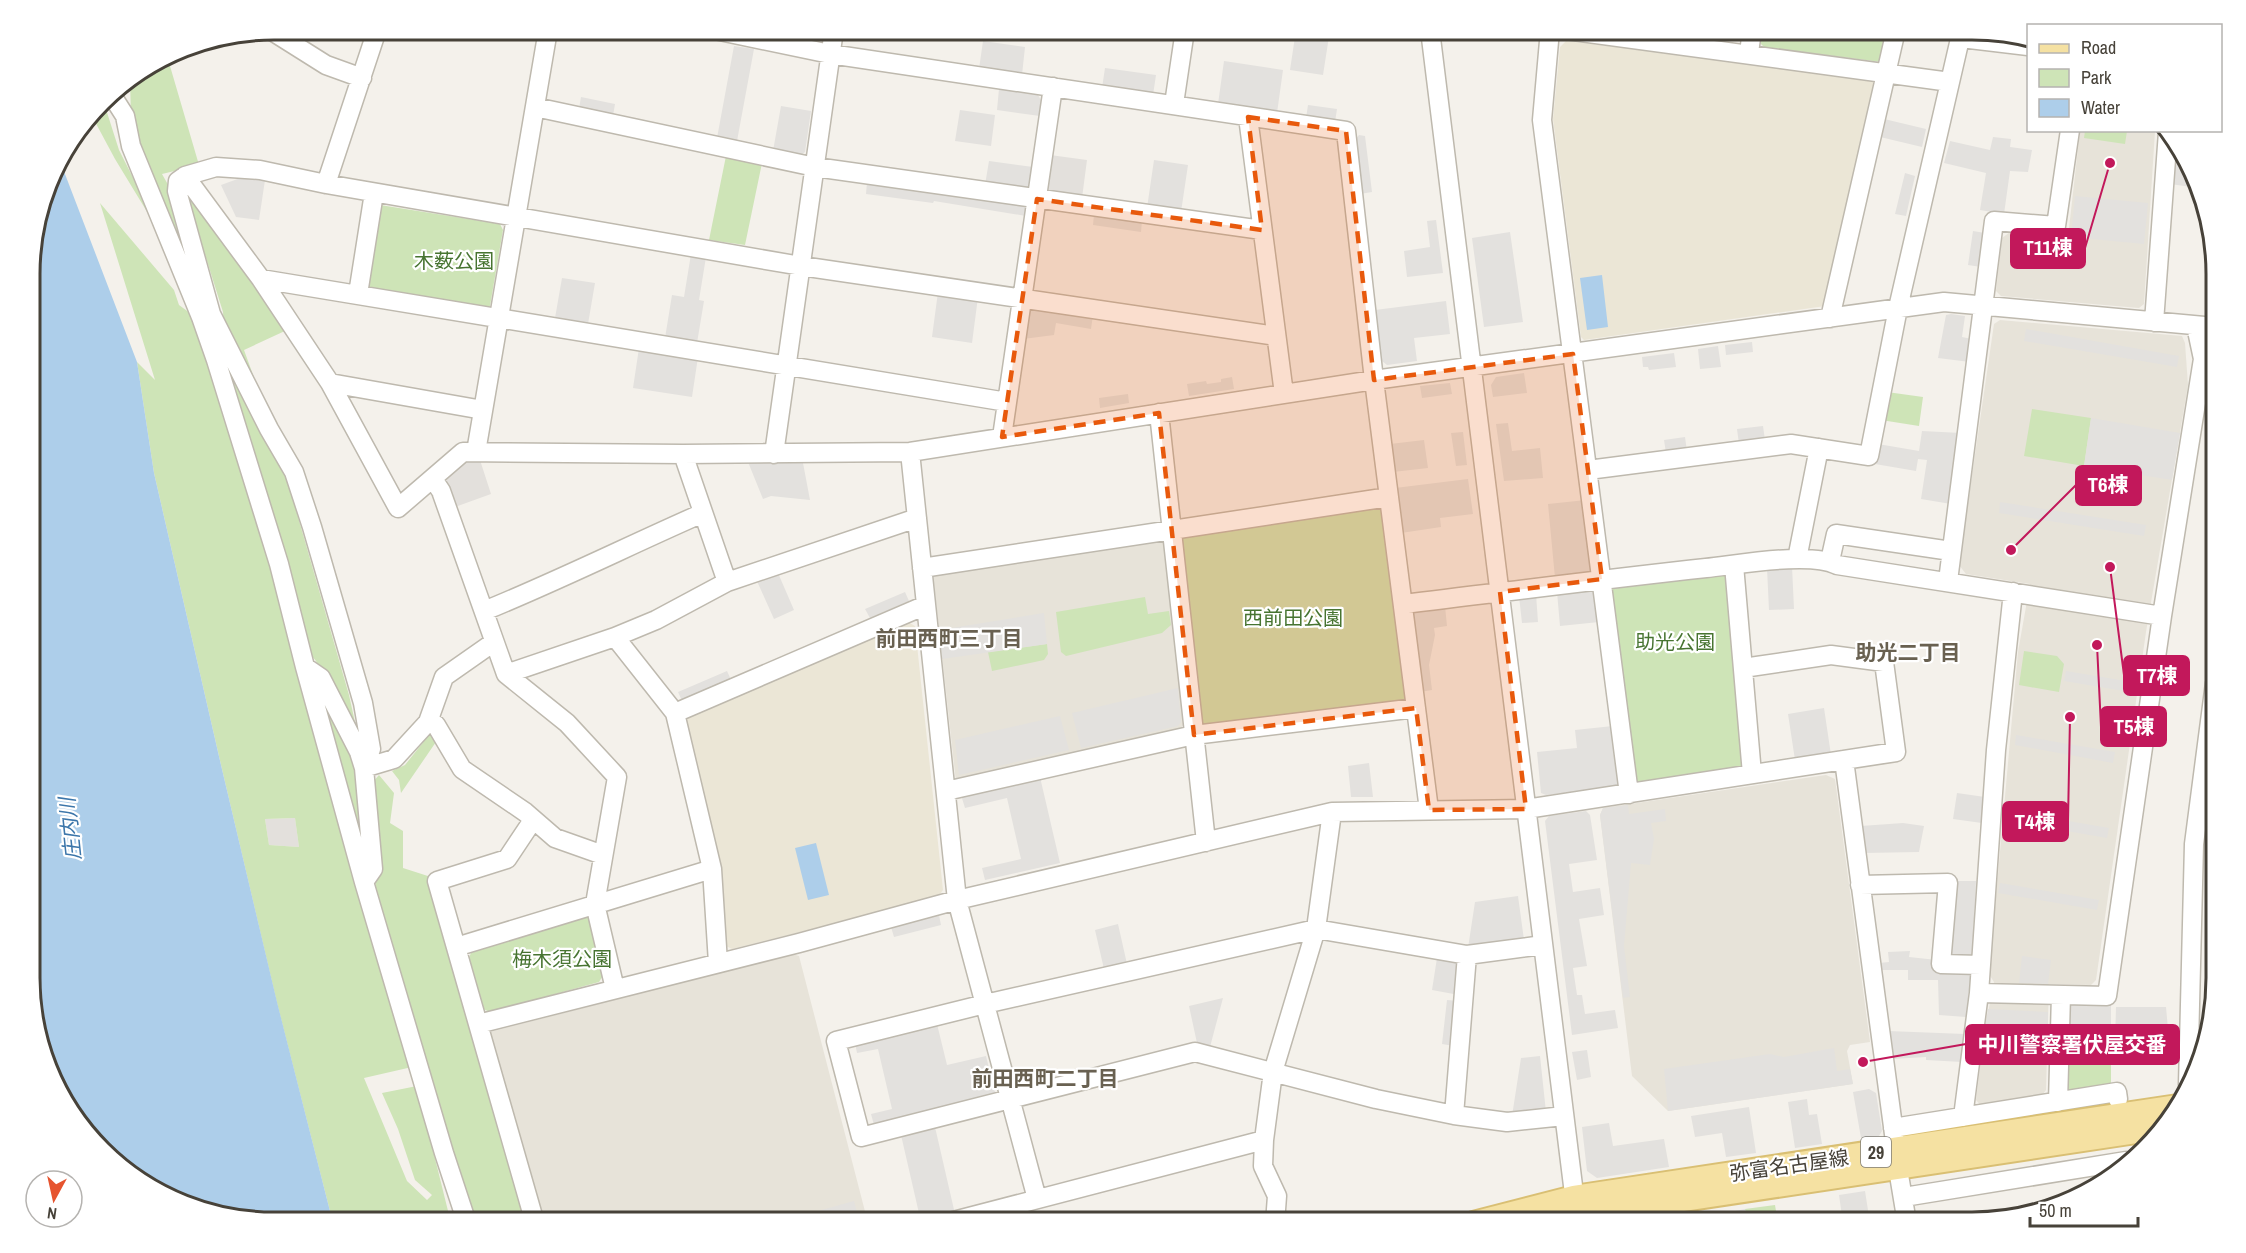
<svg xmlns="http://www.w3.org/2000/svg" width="2246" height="1253" font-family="'Archivo Narrow','Noto Sans JP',sans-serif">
  <rect width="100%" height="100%" fill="#f4f1eb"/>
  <path fill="#e7e3d9" d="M2080 131H2155L2144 304 2139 308 2001 296 1996 291 2002 238 2010 232 2068 237Z
    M2000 320 2182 336 2185 343 2188 385 2146 632 2096 980 2091 985 2049 984 2046 1090 2041 1097 1981 1106 1976 1100 1984 1034 1994 982 1989 974 2018 652 2030 584 1966 574 1959 565 1994 324Z
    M1159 539 1166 544 1185 722 1180 730 956 782 933 574Z
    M1826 775 1835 779 1870 1042 1850 1045 1847 1051 1853 1084 1668 1111 1632 1076 1600 815 1603 808Z
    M792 954 799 956 868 1223H542L490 1032Z"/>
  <path fill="#e3e0dc" d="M1050 155 1087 160 1082 198 1049 193 1045 189Z
    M480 460 491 494 455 507 446 482V476L463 461Z
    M295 818 299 847 269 845 265 819Z"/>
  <path fill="#ebe6d6" d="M1566 41 1875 78 1878 85 1825 306 1584 340 1581 337 1553 119 1560 47Z
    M903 619 915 626 943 890 937 898 732 949 726 946 721 867 686 721 690 715Z"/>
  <path fill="#cee4b7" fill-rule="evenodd" d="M1762 30H1892L1881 62 1764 47 1760 43Z
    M168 57 167 65 170 66 199 165 162 174 171 190 187 252 182 253 145 168 131 117 130 80Z
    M104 103 119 150 166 243 115 159 93 118Z
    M2085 131H2127L2125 144 2084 138Z
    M726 156 762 163 745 245 709 240Z
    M186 194 190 195 287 330 244 350 264 405 224 329 223 312Z
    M100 203 174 290 179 305 194 316 209 361 309 697 412 1067 364 1078 407 1181 427 1200 432 1195 415 1180 398 1129 382 1093 417 1086 451 1223H333L277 1003 221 765 154 473 137 362 155 380ZM295 818 299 847 269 845 265 819Z
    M380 205 500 224 503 230 490 306 486 309 368 288Z
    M217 336 286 475 349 695 362 754 316 661 306 649Z
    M1887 392 1923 397 1919 426 1881 420Z
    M2032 409 2091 418 2084 466 2024 456Z
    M1373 505 1385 510 1408 697 1400 703 1206 727 1199 722 1180 540 1184 534Z
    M1720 572 1727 576 1744 762 1740 769 1640 784 1633 779 1610 591 1614 584Z
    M1145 597 1148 614 1169 611 1171 625 1162 633 1066 656 1061 652 1056 612Z
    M1047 644 1048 654 1044 660 992 671 988 652Z
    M2024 651 2057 656 2064 664 2059 692 2019 685Z
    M315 681 361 771 368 862Z
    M429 735H435L438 739 401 793 399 780 392 771 405 765Z
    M379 775 394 793 390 823 403 831V868L431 877 528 1223H478L471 1210 376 899 372 783Z
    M586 914 592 918 604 974 599 982 490 1012 483 1009 468 960 471 953Z
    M2066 1050 2111 1052V1087L2065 1093Z
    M1775 1205 1778 1223H1748L1745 1209Z"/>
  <path fill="#e3e1de" d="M1296 30H1330L1323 75 1290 70Z
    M983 41 1025 47 1022 75 979 69Z
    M734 46 754 49 737 141 717 138Z
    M1224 61 1283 70 1277 113 1218 104Z
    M1105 68 1156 75 1153 95 1102 88Z
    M999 89 1038 95 1042 102 1040 116 997 110Z
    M581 97 615 104 613 116 579 109Z
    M1308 105 1337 109 1335 122 1306 118Z
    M781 106 811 111 805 152 800 156 773 151Z
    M960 110 995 115 991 146 955 141Z
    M1880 118 1926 129 1922 147 1876 136Z
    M1359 135 1365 136 1372 192 1360 194 1353 142Z
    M1993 137 2011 139 2010 147 2032 150 2028 172 2010 171 2004 214 1980 210 1986 173 1944 163 1950 141 1990 150Z
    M2172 148 2180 149 2199 188 2170 184Z
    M1154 160 1188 165 1181 212 1147 208Z
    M989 161 1033 167 1030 187 1024 190 985 185Z
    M1905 173 1915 176 1906 216 1895 214Z
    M243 177 265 180 259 220 236 217 221 185Z
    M867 182 1023 204 1027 209 1026 216 934 201 933 203 866 194Z
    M2075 196 2148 203 2144 244 2071 237Z
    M1094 214 1142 221 1141 232 1093 225Z
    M1436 220 1443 273 1407 277 1404 251 1430 247 1427 221Z
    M1973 231 1985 233 1981 267 1968 265Z
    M1510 232 1523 322 1484 327 1472 238Z
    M691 254 706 257 699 300 704 301 697 343 665 338 672 295 684 297Z
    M562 278 595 283 588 324 555 318Z
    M938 292 978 297 972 343 932 337Z
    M1446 301 1450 334 1414 338 1417 361 1387 365 1382 361 1375 310Z
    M1032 306 1093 315 1091 329 1056 323 1054 335 1023 339 1027 311Z
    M1951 314 1965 316 1962 337 1972 339 1970 362 1938 358 1946 315Z
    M2026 329 2179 356 2177 367 2024 341Z
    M1752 342 1753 352 1726 355 1725 345Z
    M1718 346 1721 367 1700 369 1698 349Z
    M639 348 698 357 692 397 633 388Z
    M1674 353 1676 367 1649 370 1648 367H1643L1642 357Z
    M1524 373 1527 393 1493 397 1491 385 1496 377Z
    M1232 377 1234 389 1189 396 1187 384 1206 381 1207 384 1221 382V379Z
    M1450 383 1452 394 1422 398 1420 386Z
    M1128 394 1129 403 1100 408 1099 398Z
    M2091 418 2180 433 2172 480 2084 466Z
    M1508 423 1512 451 1540 448 1543 478 1504 481 1496 424Z
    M1763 426 1765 440 1739 444 1737 429Z
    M1922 431 1961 433 1951 504 1921 499 1927 460 1918 459 1916 471 1875 464 1878 444 1919 451Z
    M1463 432 1467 465 1456 466 1451 433Z
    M1685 437 1687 451 1666 453 1664 440Z
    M1424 440 1428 468 1393 472 1390 444Z
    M748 462 803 463 810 500 771 496 763 499Z
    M1468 479 1473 514 1440 518 1441 527 1401 533 1395 488Z
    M1586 500 1595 568 1591 574 1555 578 1548 504Z
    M2000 502 2146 525 2144 536 1999 513Z
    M1792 566 1794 609 1769 610 1767 568Z
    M778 573 794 610 774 619 756 579Z
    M1591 588 1596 592 1599 622 1560 626 1557 592Z
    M905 592 909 601 870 618 865 609Z
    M1536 594 1538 622 1522 623 1519 596Z
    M1445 606 1447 626 1434 628 1435 635 1429 665 1432 690 1420 692 1410 610Z
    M1044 613 1047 644 942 659 939 630Z
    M727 671 732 682 683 703 678 692Z
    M2066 671 2132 682 2130 692 2064 681Z
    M1178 688 1181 722 1178 726 1081 748 1072 713Z
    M1824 708 1831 755 1795 760 1788 714Z
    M1060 716 1069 750 959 775 955 740Z
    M1613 726 1620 782 1617 787 1546 795 1541 793 1537 752 1577 748 1575 730Z
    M2016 735 2115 752 2113 763 2015 745Z
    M1369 763 1373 797H1351L1348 766Z
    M1040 777 1060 863 985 880 982 868 1021 859 1007 798 965 808 961 795Z
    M1957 793 1985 797 1982 823 1953 819Z
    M1628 805 1629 814 1665 809 1666 821 1651 823 1654 839 1650 865 1631 863 1624 946 1630 997 1623 998 1600 815 1603 808Z
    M1586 811 1590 815 1597 860 1569 864 1573 892 1600 888 1604 915 1579 919 1587 966 1573 968 1577 995H1582L1585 1014 1615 1010 1618 1028 1572 1035 1545 821 1549 816Z
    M2010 811 2109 828 2107 838 2008 821Z
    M1903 823 1924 826 1919 852 1864 853 1861 826Z
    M1952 881H1976L1972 955 1967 960 1953 959 1945 951Z
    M2000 883 2099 900 2097 910 1998 893Z
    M1518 896 1524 940 1468 948 1475 902Z
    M939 915 941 925 894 937 891 927Z
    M1118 924 1127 964 1104 969 1095 930Z
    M1910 951 1909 957 1937 960 1971 972 1966 1017 1939 1015 1938 980H1908V970H1881L1879 963 1889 962 1888 952Z
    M2022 956 2051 960 2048 984 2019 983Z
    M1437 958 1459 961V995L1432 990Z
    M1223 998 1210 1047 1197 1043 1189 1006Z
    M1447 1000 1459 1001 1454 1046 1442 1044Z
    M2072 1001 2111 1002V1052L2066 1050 2068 1006Z
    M2116 1007H2166L2169 1040 2115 1044Z
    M1988 1009 2048 1012V1037L1984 1034Z
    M937 1024 947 1065 986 1056 995 1092 993 1098 874 1125 871 1114 892 1109 878 1049 857 1053 855 1043Z
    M1888 1031 1965 1034 1962 1062 1926 1060V1057L1892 1059Z
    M1834 1048 1837 1071 1850 1069 1853 1084 1668 1111 1664 1069 1770 1054 1784 1057Z
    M1587 1050 1591 1077 1577 1080 1572 1052Z
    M1540 1056 1546 1112 1512 1116 1521 1058Z
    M1869 1089 1876 1093 1882 1131 1879 1136 1861 1138 1853 1092Z
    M1807 1099 1809 1115 1817 1114 1822 1144 1795 1148 1788 1102Z
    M1749 1107 1756 1153 1726 1157 1722 1133 1695 1137 1691 1116Z
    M1609 1123 1613 1146 1664 1139 1669 1167 1597 1178 1587 1171 1582 1127Z
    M935 1127 955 1214 921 1222 901 1135Z
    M1865 1191 1870 1223H1843L1839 1195Z
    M854 1201 860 1223H775Z
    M1745 1209 1748 1223H1721L1720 1214Z"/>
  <path fill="#adceea" d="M60 161 137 362 154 473 221 765 277 1002 333 1223H275L212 1215 153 1190 71 1114 32 1010V243L55 166Z
    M1602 275 1608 327 1587 330 1580 278Z
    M816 843 829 895 808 900 795 848Z"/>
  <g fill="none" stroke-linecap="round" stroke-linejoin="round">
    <defs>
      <path id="minor" d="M715 30 830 54 1346 131 1374 380 1429 810
        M1430 30 1576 1210
        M1550 30 1542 120 1629 794
        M1566 30 1950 82
        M272 31 326 65 362 78
        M1961 38 2028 46
        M1749 53 1752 30
        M111 94 125 116 131 146 201 317 216 360 279 564 305 667 364 882 444 1153 467 1223
        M1174 104 1185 30
        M535 107 815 167 1262 230
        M1248 117 1284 394
        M185 176 178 181 177 191 211 314
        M326 184 377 30
        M261 279 1007 402
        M358 294 374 193
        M206 316 211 314 269 429 294 472 312 527 363 703 371 749 364 768 373 869 364 882
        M1830 318 1896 30
        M2154 322 2168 132
        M1276 336 801 266 326 184 260 170 216 167 185 176 261 279 330 383 398 508 463 452 683 454 910 452 1374 380 1944 302 2215 327
        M330 383 483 410
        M1159 413 1206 842
        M1002 437 1053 87
        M476 452 548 30
        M910 452 957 900 1037 1199
        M683 454 727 582
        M774 454 834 30
        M1588 470 1791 444 1869 456 1898 308 1962 30
        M433 479 441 491 506 674 567 723 617 777 595 904 615 989
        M1797 559 1819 448
        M1830 561 1836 534 1951 551
        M1734 565 1752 774
        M922 568 1389 497
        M1948 581 1994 221 2056 226 2070 130
        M1403 604C1504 592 1605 579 1706 568 1737 565 1810 551 1837 565L2162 616
        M484 611C558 581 630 545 703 513
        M615 637 675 713 712 869 718 963
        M305 667 321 678 359 752 364 768 394 759 428 722 444 677 494 642
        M506 674 615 637 656 620 727 582 917 518
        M675 713 926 605
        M428 722 436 725 462 769 525 812 555 838 603 855
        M1844 760 1896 1149
        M946 791 1194 735 1416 708
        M1860 885 1948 883 1941 964 1981 965
        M1543 945 1467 955 1316 929 985 1004 836 1041 861 1137 1195 1052 1376 1099 1454 1115 1507 1122 1564 1116
        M456 947 712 869
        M1979 993 2107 996 2162 616 2203 359 2196 326
        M478 1024 437 881 507 859 533 820
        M2188 1085 2194 844 2215 683
        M2058 1102 2061 995
        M1454 1115 1467 955
        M1963 1117 1979 993 1996 750 2013 592
        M1893 1128 2117 1092 2118 1099
        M1898 1169 1907 1223
        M1904 1197 2126 1161
        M535 1223 478 1024 799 943 957 900 1332 812 1526 809 1896 752 1884 662 1831 655 1743 668
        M946 1223 1264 1140
        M1275 1223 1277 1196 1263 1166 1264 1140 1273 1072 1316 929 1332 812"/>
      <path id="major" d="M1473 1223 1574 1197 2178 1106
        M1548 1223 1577 1216 2156 1129"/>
    </defs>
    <use href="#minor" stroke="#beb9ae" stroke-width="21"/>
    <use href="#major" stroke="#d9bf73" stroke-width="26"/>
    <use href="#minor" stroke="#fff" stroke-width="18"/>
    <use href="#major" stroke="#f5e1a2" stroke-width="22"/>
  </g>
  <path fill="#e8590c" fill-opacity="0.2" stroke="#e8590c" stroke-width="4.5" stroke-dasharray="12 8" stroke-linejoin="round" d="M1248 117 1346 131 1374 380 1573 354 1602 579 1500 592 1526 809 1429 810 1416 708 1194 735 1159 413 1002 437 1037 199 1262 230Z"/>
  <g text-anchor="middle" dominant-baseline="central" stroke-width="4.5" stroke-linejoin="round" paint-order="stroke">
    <rect fill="#fff" stroke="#7e7b74" stroke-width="1.5" x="1861" y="1137" width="30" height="30" rx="4.5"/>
    <g font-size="18" font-weight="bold" fill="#474239">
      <text x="1876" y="1152">29</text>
    </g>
    <g font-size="20" fill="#477431" stroke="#fff">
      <text x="454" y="260">木薮公園</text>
      <text x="1293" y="617">西前田公園</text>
      <text x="1675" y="641">助光公園</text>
      <text x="562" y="958">梅木須公園</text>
    </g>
    <g font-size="20" fill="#474239" stroke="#fff">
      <text transform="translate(1789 1165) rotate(-8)">弥富名古屋線</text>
    </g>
    <g font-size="21" font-weight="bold" fill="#696151" stroke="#fff">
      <text x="949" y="638">前田西町三丁目</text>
      <text x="1908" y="652">助光二丁目</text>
      <text x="1045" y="1078">前田西町二丁目</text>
    </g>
    <g font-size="21" font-style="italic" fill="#3c76aa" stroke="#fff">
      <text transform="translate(70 829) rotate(-96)">庄内川</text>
    </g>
  </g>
  <path d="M0 0H2246V1253H0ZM274 40H1972A234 234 0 0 1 2206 274V978A234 234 0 0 1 1972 1212H274A234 234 0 0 1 40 978V274A234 234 0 0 1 274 40Z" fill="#fff" fill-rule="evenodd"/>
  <path fill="none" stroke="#474239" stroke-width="3" d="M274 40H1972A234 234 0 0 1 2206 274V978A234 234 0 0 1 1972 1212H274A234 234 0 0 1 40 978V274A234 234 0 0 1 274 40Z"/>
  <path fill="none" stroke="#c2185b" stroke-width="2" d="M2110 163L2085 248M2011 550L2076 485M2110 567L2124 675M2097 645L2101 727M2070 717L2068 821M1863 1062L1966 1044"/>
  <g fill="#c2185b" stroke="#fff" stroke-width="2">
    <circle cx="2110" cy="163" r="6"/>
    <circle cx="2011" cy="550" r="6"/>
    <circle cx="2110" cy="567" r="6"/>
    <circle cx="2097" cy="645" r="6"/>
    <circle cx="2070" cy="717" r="6"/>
    <circle cx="1863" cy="1062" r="6"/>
  </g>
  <g fill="#c2185b" stroke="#c2185b" stroke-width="2">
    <rect x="2011" y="229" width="74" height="39" rx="6"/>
    <rect x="2076" y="466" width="65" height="39" rx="6"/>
    <rect x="2124" y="656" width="65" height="39" rx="6"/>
    <rect x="2101" y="707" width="65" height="39" rx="6"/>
    <rect x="2003" y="802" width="65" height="39" rx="6"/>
    <rect x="1966" y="1025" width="213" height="39" rx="6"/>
  </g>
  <g font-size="21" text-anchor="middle" font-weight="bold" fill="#fff">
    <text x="2048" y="255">T11棟</text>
    <text x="2108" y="492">T6棟</text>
    <text x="2157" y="683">T7棟</text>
    <text x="2134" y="734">T5棟</text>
    <text x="2035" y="829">T4棟</text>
    <text x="2072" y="1052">中川警察署伏屋交番</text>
  </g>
  <rect x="2027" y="24" width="195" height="108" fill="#ffffff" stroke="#b5b3b0" stroke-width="1.5"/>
  <rect x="2039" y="44" width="30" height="9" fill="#f5e1a2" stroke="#b5b3b0" stroke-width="1.5"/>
  <text x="2081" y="54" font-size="18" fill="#474239">Road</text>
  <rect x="2039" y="69" width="30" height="18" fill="#cee4b7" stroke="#b5b3b0" stroke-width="1.5"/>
  <text x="2081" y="84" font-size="18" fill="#474239">Park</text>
  <rect x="2039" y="99" width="30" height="18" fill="#adceea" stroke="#b5b3b0" stroke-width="1.5"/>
  <text x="2081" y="114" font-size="18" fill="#474239">Water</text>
  <g transform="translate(54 1199) rotate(188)"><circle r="28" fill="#ffffff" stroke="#b5b3b0" stroke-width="1.5"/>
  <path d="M0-4.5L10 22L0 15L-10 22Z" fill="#e6542f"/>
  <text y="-9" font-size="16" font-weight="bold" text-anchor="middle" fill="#474239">N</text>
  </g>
  <path d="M2030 1217v9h108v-9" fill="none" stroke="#474239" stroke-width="3"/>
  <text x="2039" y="1217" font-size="18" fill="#474239" stroke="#ffffff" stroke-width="4.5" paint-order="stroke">50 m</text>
</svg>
